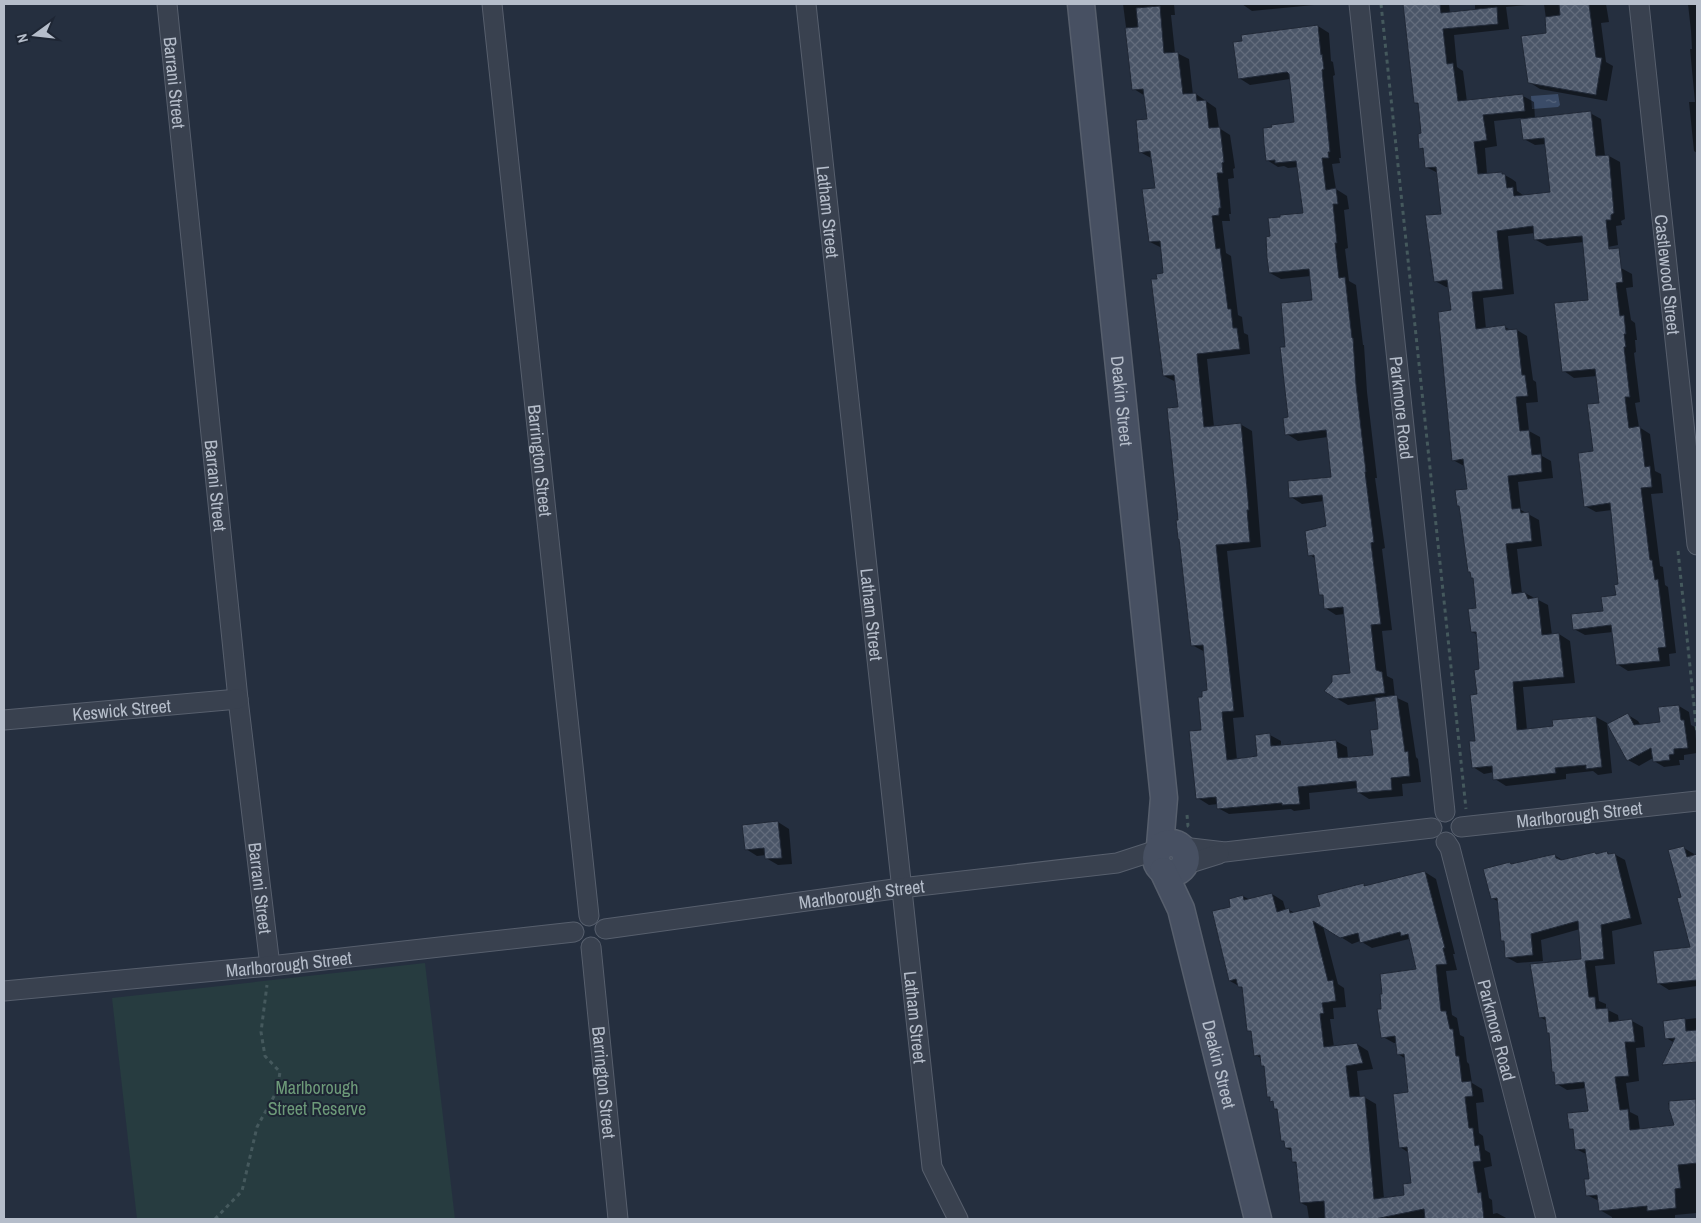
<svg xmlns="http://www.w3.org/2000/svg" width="1701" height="1223" font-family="'Archivo Narrow',sans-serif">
  <defs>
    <pattern id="water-ripples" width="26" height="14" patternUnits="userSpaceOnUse" patternTransform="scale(1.25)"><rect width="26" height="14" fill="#3b4c68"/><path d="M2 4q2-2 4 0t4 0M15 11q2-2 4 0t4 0" fill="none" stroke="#55647c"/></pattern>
    <pattern id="building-cross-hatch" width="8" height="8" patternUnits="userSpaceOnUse" patternTransform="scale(1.25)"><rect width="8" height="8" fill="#4b5668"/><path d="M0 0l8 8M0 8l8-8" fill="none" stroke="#636c7c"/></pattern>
  </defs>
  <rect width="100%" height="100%" fill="#252f3f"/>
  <path fill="#273c40" d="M425 963 455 1219H137L112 998Z"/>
  <path fill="url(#water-ripples)" d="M1558 94 1560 105 1558 107 1532 109 1531 96Z"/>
  <path fill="#0007" fill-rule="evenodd" d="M1123 4H1174L1175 15H1171L1175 53H1177L1189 59 1193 95 1196 94 1216 108 1219 128 1230 135 1235 168 1233 169 1234 178 1228 179 1231 214H1229L1230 221H1222L1226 253 1231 256 1238 315 1242 317 1244 333 1248 335 1250 354 1207 359 1214 427 1240 424 1252 431 1261 547 1227 551 1244 717 1233 718 1237 760 1258 757 1270 735 1281 741V747L1336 741 1347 747 1348 758 1374 756 1379 731 1376 701 1348 705 1336 698 1352 674 1345 614 1336 615 1325 608 1324 596 1320 594 1316 559 1310 555 1327 527 1324 501 1302 504 1291 497 1332 478 1328 437 1298 441 1287 434 1289 418 1286 348 1314 301 1311 276 1281 279 1270 273 1271 237 1305 214 1298 167 1288 168 1284 166 1278 167 1267 160 1295 123 1290 79 1250 85 1239 78 1318 26 1329 33 1331 61 1333 62 1335 75 1333 76 1341 158H1339L1340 163 1332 164 1336 189 1347 196 1349 209 1344 210 1348 248 1345 249 1349 281 1356 285 1363 345H1364L1367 392 1377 478H1375L1385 548 1382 549 1392 630 1382 631 1387 676 1393 679 1395 697 1408 703 1416 757 1418 759 1421 782 1402 784 1403 796 1369 799 1358 792V788L1309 793 1310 809 1294 811 1291 809 1229 814 1218 808V804L1209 805 1198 798 1204 698 1209 691 1205 652 1192 645 1179 521V408L1176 382 1164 376 1165 274 1162 248 1150 242 1156 189 1151 158 1140 152 1148 120 1145 96 1134 89Z
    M1242 4H1314V5L1252 11Z
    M1404 4H1449L1450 13 1475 10V4H1535L1506 7 1509 29 1454 35 1457 67 1463 71 1467 102 1523 96 1534 102 1535 119 1590 113 1601 119 1605 156H1609L1620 162 1625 219 1621 221 1622 225 1616 226 1618 245 1608 247 1611 269 1621 268 1632 274 1633 287 1626 288 1631 320 1635 323 1637 340H1635L1636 352 1634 353 1640 402 1635 403 1639 427 1650 434 1655 471 1661 474 1663 493 1651 494 1660 566 1663 567 1665 585 1668 587 1676 653 1669 654 1670 666 1628 671 1617 664 1613 632 1585 635 1574 629 1604 612 1617 596 1620 585 1612 510 1596 512 1585 506 1601 404 1597 376 1574 378 1564 371 1589 301 1584 242 1547 246 1536 240 1535 233 1508 236 1514 294 1483 298 1486 329 1505 327 1512 331 1517 330 1527 336 1533 380 1536 382 1538 402 1526 403 1529 431 1540 437 1542 456 1551 461 1553 478 1518 482 1521 510 1539 520 1542 546 1517 549 1522 594 1525 593 1548 605 1552 635 1559 634 1570 641 1575 683 1523 687 1527 730 1554 727 1596 717 1607 723 1612 773 1598 775 1593 771 1566 774V779L1506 786 1495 779 1494 772 1484 774 1473 767 1480 670 1476 634 1472 632 1477 609 1473 578 1472 577 1460 507 1458 505 1468 490 1464 466 1453 460 1452 312 1449 287H1446L1435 281 1442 215 1438 173 1426 167 1424 150 1420 148 1423 134 1419 105 1416 103ZM1521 118 1524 139 1535 145 1546 144 1551 193 1523 195 1517 191 1516 182 1512 179 1501 173 1487 174 1485 148 1497 146 1494 121Z
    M1544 4H1606L1609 22 1601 23 1606 62 1613 66 1607 101 1540 89 1529 82 1548 34Z
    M1688 4H1697V153L1694 151 1689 102H1695L1690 49H1692L1691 31Z
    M1679 706 1689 712 1691 725 1695 727 1697 753 1684 755V760H1679L1680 765 1664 767 1654 761 1653 758 1639 766 1628 760V715L1638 721 1641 726 1662 724Z
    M778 822 789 829 792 864 778 865 766 858V855L757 856 746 849Z
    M1684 848 1694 854 1695 856H1697V986L1669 990 1658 983 1692 948 1682 898Z
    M1607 852 1611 855 1614 854 1625 860 1642 924 1612 931 1615 964 1595 966 1599 1001 1606 1004V1009L1618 1015 1619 1022 1632 1021 1643 1027 1645 1047 1636 1048 1639 1081 1626 1083 1630 1112 1638 1116 1640 1130 1676 1126 1668 1103 1697 1101V1213L1675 1215V1219H1612V1217L1600 1210 1599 1201 1587 1195 1590 1180 1588 1155 1576 1149 1574 1131 1570 1128 1589 1112 1586 1088 1567 1090 1557 1084 1547 1021 1540 1017 1583 960 1580 929 1541 940 1543 961 1517 963 1506 957 1505 942 1502 940 1499 902 1492 898 1510 863 1513 865 1554 855 1564 861 1595 853 1598 855Z
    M1425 872 1436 879 1455 954H1453L1457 970 1446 971 1452 1015 1457 1018 1460 1035 1464 1037 1467 1062 1469 1064 1472 1083 1482 1089 1484 1102 1476 1103 1479 1133 1483 1136 1485 1150 1490 1153 1492 1166 1484 1168 1489 1198 1492 1200 1493 1214 1497 1213 1508 1219H1309L1307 1206 1301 1203 1297 1164 1293 1162 1292 1151 1286 1148 1285 1142 1282 1141 1279 1111 1275 1109V1103L1268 1096 1265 1066 1262 1059 1256 1055 1253 1033 1249 1030 1244 989 1230 981 1232 908 1243 896 1250 900 1272 894 1283 901 1286 911 1289 910 1295 913 1321 907 1363 884 1367 887ZM1323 926 1352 944 1360 941 1372 948 1409 939 1410 940 1418 970 1383 1010V1037L1394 1043H1397L1398 1054 1406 1059 1410 1093 1400 1147 1409 1153 1412 1184 1405 1196 1384 1199 1376 1104 1364 1097 1360 1098 1357 1071 1373 1069 1368 1051 1357 1044 1334 1047 1330 1019H1334L1333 1008 1346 1007 1344 988 1338 984Z
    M1697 1018V1055L1696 1042 1677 1044 1666 1038 1664 1022Z"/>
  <path fill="url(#building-cross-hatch)" stroke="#202836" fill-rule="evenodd" d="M1403 4H1440L1441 13 1497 7 1498 24 1443 29 1447 64 1453 63 1458 101 1523 94 1525 111 1483 115 1487 140 1474 142 1478 174 1502 172V174H1505L1507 188 1513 187 1514 196 1550 192 1544 138 1523 140 1520 119 1591 111 1596 156 1609 155 1614 213 1611 215V220H1606L1609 249 1619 248 1623 282 1616 283 1620 316 1624 315 1626 334H1624L1626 347H1624L1630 397H1625L1629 428 1640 426 1645 467 1650 466 1652 487 1641 488 1650 560H1652L1655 580 1658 579 1666 647 1658 648 1660 661 1616 665 1611 625 1573 630 1571 614 1603 611 1601 597 1616 595 1614 585 1618 584 1610 503 1584 507 1578 453 1593 451 1587 404 1599 403 1595 369 1562 372 1554 303 1588 300 1582 236 1534 240 1533 226 1497 231 1503 289 1472 292 1476 329 1505 325 1506 330 1517 329 1522 375H1525L1528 396 1516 397 1520 431 1529 430 1532 455 1541 454 1542 472 1508 476 1512 509 1520 508 1521 513 1529 512 1532 541 1506 544 1512 594 1525 592 1528 599 1538 597 1542 635 1559 633 1564 677 1513 682 1517 730 1553 726 1552 720 1596 716 1602 767 1586 769V765L1555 768 1556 773 1493 780 1492 766 1472 768 1469 741H1475L1470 695 1477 694 1474 670 1479 669 1476 632H1471L1468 609 1476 608 1473 578H1471L1470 572H1468L1459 506H1457L1455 490 1467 489 1463 459 1452 461 1438 312 1451 310 1447 280 1434 282 1425 215 1441 214 1436 167 1425 168 1423 148 1419 149 1418 134 1421 133 1418 103H1414Z
    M1559 4H1589L1596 57 1602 58 1596 95 1528 83 1521 36 1546 33 1545 17 1560 15Z
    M1160 6 1164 53 1178 52 1183 94 1196 93 1197 101 1206 100 1209 128 1220 127 1224 162 1222 163 1223 173H1217L1221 208H1219V215L1212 216 1216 249 1220 248 1228 309H1231L1233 328H1237L1240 349 1197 354 1204 427 1241 423 1249 510H1247L1250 542 1216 545 1234 711 1222 712 1227 760 1257 756 1255 735 1270 733 1271 746 1336 740 1338 758 1373 755 1370 730 1378 729 1375 698 1397 695 1405 752 1408 751 1410 776 1391 778 1392 790 1357 793 1356 781 1298 787 1300 804 1282 805V803L1217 809 1216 797 1196 799 1189 731 1201 730 1198 697H1202V691L1207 690 1203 645 1191 646 1179 539H1178L1176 520H1178L1167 408 1178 407 1174 375 1163 376 1151 279H1157L1156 274 1163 273 1160 241 1149 242 1142 189 1155 188 1150 151 1139 153 1136 120 1147 119 1143 89 1132 90 1125 28 1138 27 1136 8Z
    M1318 25 1321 55 1322 54 1324 69 1322 70 1330 152H1328L1329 158H1322L1326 190 1336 188 1338 204H1333L1337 243H1335L1339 278 1345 277 1352 338H1353L1356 385 1366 472H1365L1374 542 1371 543 1381 624 1371 625 1376 670 1382 672 1385 693 1336 699 1324 691 1332 682V675L1350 673 1343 607 1324 609 1323 595H1319L1314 555 1308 556 1305 531 1326 526 1322 495 1289 498 1288 481 1331 477 1326 430 1285 435 1283 418 1288 417 1280 347H1285L1281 303 1312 300 1309 269 1269 273 1267 258 1266 237 1270 236 1268 218 1280 217V215L1303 213 1296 161 1275 163V160L1266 161 1264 144 1263 128 1272 127 1271 125 1294 122 1289 74 1287 72 1238 79 1233 42 1242 41 1241 35Z
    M1679 705 1681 720H1684L1688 748 1674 749V754L1669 755 1670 760 1653 762 1651 748 1627 761 1607 724 1628 713 1634 725 1660 722 1658 707Z
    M778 821 782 858 765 859 764 848 745 850 742 825Z
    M1684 846 1687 857 1697 854V980L1657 984 1653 951 1690 947 1677 898 1681 897 1668 850Z
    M1607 851 1608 854 1615 853 1631 918 1601 925 1604 959 1585 961 1589 997H1595L1596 1009 1608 1008 1609 1022 1632 1019 1635 1042H1625L1629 1076 1615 1077 1620 1110 1628 1109 1630 1130 1674 1125 1669 1109V1101L1696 1099 1697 1163 1678 1165 1681 1188 1675 1189 1676 1208 1647 1211V1206L1599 1211 1597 1195 1586 1196 1584 1179H1589L1585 1149 1575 1150 1573 1129H1569L1567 1113 1588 1111 1584 1082 1555 1085 1554 1072H1552L1549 1033H1547L1545 1017 1539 1018 1530 964 1581 959 1578 921 1531 934 1533 955 1505 958 1504 941H1501L1497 898 1491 899 1483 869 1510 862 1511 864 1555 854 1556 858 1561 860 1595 852 1596 854Z
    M1425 871 1445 948H1443L1447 964 1436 965 1441 1011H1446L1450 1029H1453L1456 1056H1459L1462 1082 1471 1081 1473 1096 1465 1097 1469 1128H1473L1475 1146 1479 1145 1481 1161 1473 1162 1478 1193 1481 1192 1484 1219H1425L1424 1209 1375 1219H1325L1324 1201 1300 1203 1296 1162H1292L1291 1148H1285L1284 1141H1281L1277 1109H1274L1273 1101 1270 1102V1097H1267L1264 1066H1261L1260 1055 1254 1056 1251 1031H1247L1242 987H1238L1236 979 1229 981 1212 911 1230 907 1229 899 1243 895 1244 900 1272 893 1277 912 1289 908 1290 913 1320 906 1317 895 1364 883V886ZM1313 921 1340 938 1358 933 1360 943 1400 932 1401 936 1408 934 1416 969 1380 974 1382 994H1380L1381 1009H1377L1381 1038 1395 1036 1397 1055 1404 1054 1408 1092 1393 1094 1399 1148 1407 1147 1411 1183 1403 1184 1404 1195 1374 1199 1365 1096 1350 1097 1346 1066 1363 1063 1357 1043 1324 1047 1320 1014 1324 1013 1322 1003 1336 1001 1333 980 1328 981Z
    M1685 1018 1686 1031 1697 1030V1062L1662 1065 1675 1038 1665 1039 1663 1021Z"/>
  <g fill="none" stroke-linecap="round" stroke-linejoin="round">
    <defs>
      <g id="street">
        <path id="s1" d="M167 4 238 699 270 966"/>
        <path id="s2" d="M492 4 589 916"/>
        <path id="s3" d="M806 4 932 1167 958 1219"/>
        <path id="s4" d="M1359 4 1445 812"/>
        <path id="s5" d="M1639 4 1697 545"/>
        <path id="s6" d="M4 720 238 699"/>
        <path id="s7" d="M1461 827 1697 801"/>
        <path id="s8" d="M1446 842 1450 848 1546 1219"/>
        <path d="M1182 847 1225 852 1432 828"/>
        <path d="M1184 865 1219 854"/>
        <path id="s9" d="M605 929 901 888 1117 863 1157 850"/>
        <path id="s10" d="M591 947 618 1219"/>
        <path id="s11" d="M4 991 270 966 574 932"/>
      </g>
      <g id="secondary">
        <path id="s12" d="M1081 4 1164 798 1160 846"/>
        <circle cx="1171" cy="858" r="15"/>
        <path id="s13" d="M1163 871 1181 909 1258 1219"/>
      </g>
    </defs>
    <use href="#street" stroke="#575f6d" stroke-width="21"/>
    <use href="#secondary" stroke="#575f6d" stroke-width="29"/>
    <path stroke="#45595d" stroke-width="3" stroke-dasharray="4 4" stroke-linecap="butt" d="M1381 4 1466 809
      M1678 551 1697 734
      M1187 815 1188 826 1192 829
      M215 1219 242 1191 257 1127 277 1091 280 1072 265 1056 261 1032 267 985"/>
    <use href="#street" stroke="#39414f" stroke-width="19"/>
    <use href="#secondary" stroke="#475062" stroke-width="26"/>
  </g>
  <g text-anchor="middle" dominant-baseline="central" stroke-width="4" stroke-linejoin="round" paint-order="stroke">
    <g font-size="18" fill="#b5bdca" stroke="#1e2634">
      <text stroke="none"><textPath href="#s1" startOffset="79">Barrani Street</textPath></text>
      <text stroke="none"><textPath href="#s3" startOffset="209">Latham Street</textPath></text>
      <text stroke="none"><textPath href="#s5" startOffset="272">Castlewood Street</textPath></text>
      <text stroke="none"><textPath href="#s12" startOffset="399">Deakin Street</textPath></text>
      <text stroke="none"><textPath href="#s4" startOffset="406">Parkmore Road</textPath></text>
      <text stroke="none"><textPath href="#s2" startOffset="459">Barrington Street</textPath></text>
      <text stroke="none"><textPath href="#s1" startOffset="484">Barrani Street</textPath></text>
      <text stroke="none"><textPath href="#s3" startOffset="614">Latham Street</textPath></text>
      <text stroke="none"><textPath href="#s6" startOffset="118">Keswick Street</textPath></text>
      <text stroke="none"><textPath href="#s7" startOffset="119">Marlborough Street</textPath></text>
      <text stroke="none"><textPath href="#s1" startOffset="889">Barrani Street</textPath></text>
      <text stroke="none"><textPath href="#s9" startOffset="259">Marlborough Street</textPath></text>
      <text stroke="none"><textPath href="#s11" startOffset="286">Marlborough Street</textPath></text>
      <text stroke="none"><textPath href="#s3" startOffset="1019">Latham Street</textPath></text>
      <text stroke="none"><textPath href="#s8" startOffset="195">Parkmore Road</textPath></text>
      <text stroke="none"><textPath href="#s13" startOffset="202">Deakin Street</textPath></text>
      <text stroke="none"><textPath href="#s10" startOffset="136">Barrington Street</textPath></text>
    </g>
    <g font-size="18" fill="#6d9a79" stroke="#1e2634">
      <text x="317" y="1087">Marlborough<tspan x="317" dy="21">Street Reserve</tspan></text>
    </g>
  </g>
  <rect width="1701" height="1223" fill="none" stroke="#b5bdca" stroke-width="10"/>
  <g transform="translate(35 35) rotate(255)" stroke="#1e2634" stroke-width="4" paint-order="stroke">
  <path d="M0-4L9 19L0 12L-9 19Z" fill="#b5bdca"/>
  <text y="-8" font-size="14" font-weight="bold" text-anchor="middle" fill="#b5bdca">N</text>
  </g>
</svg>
